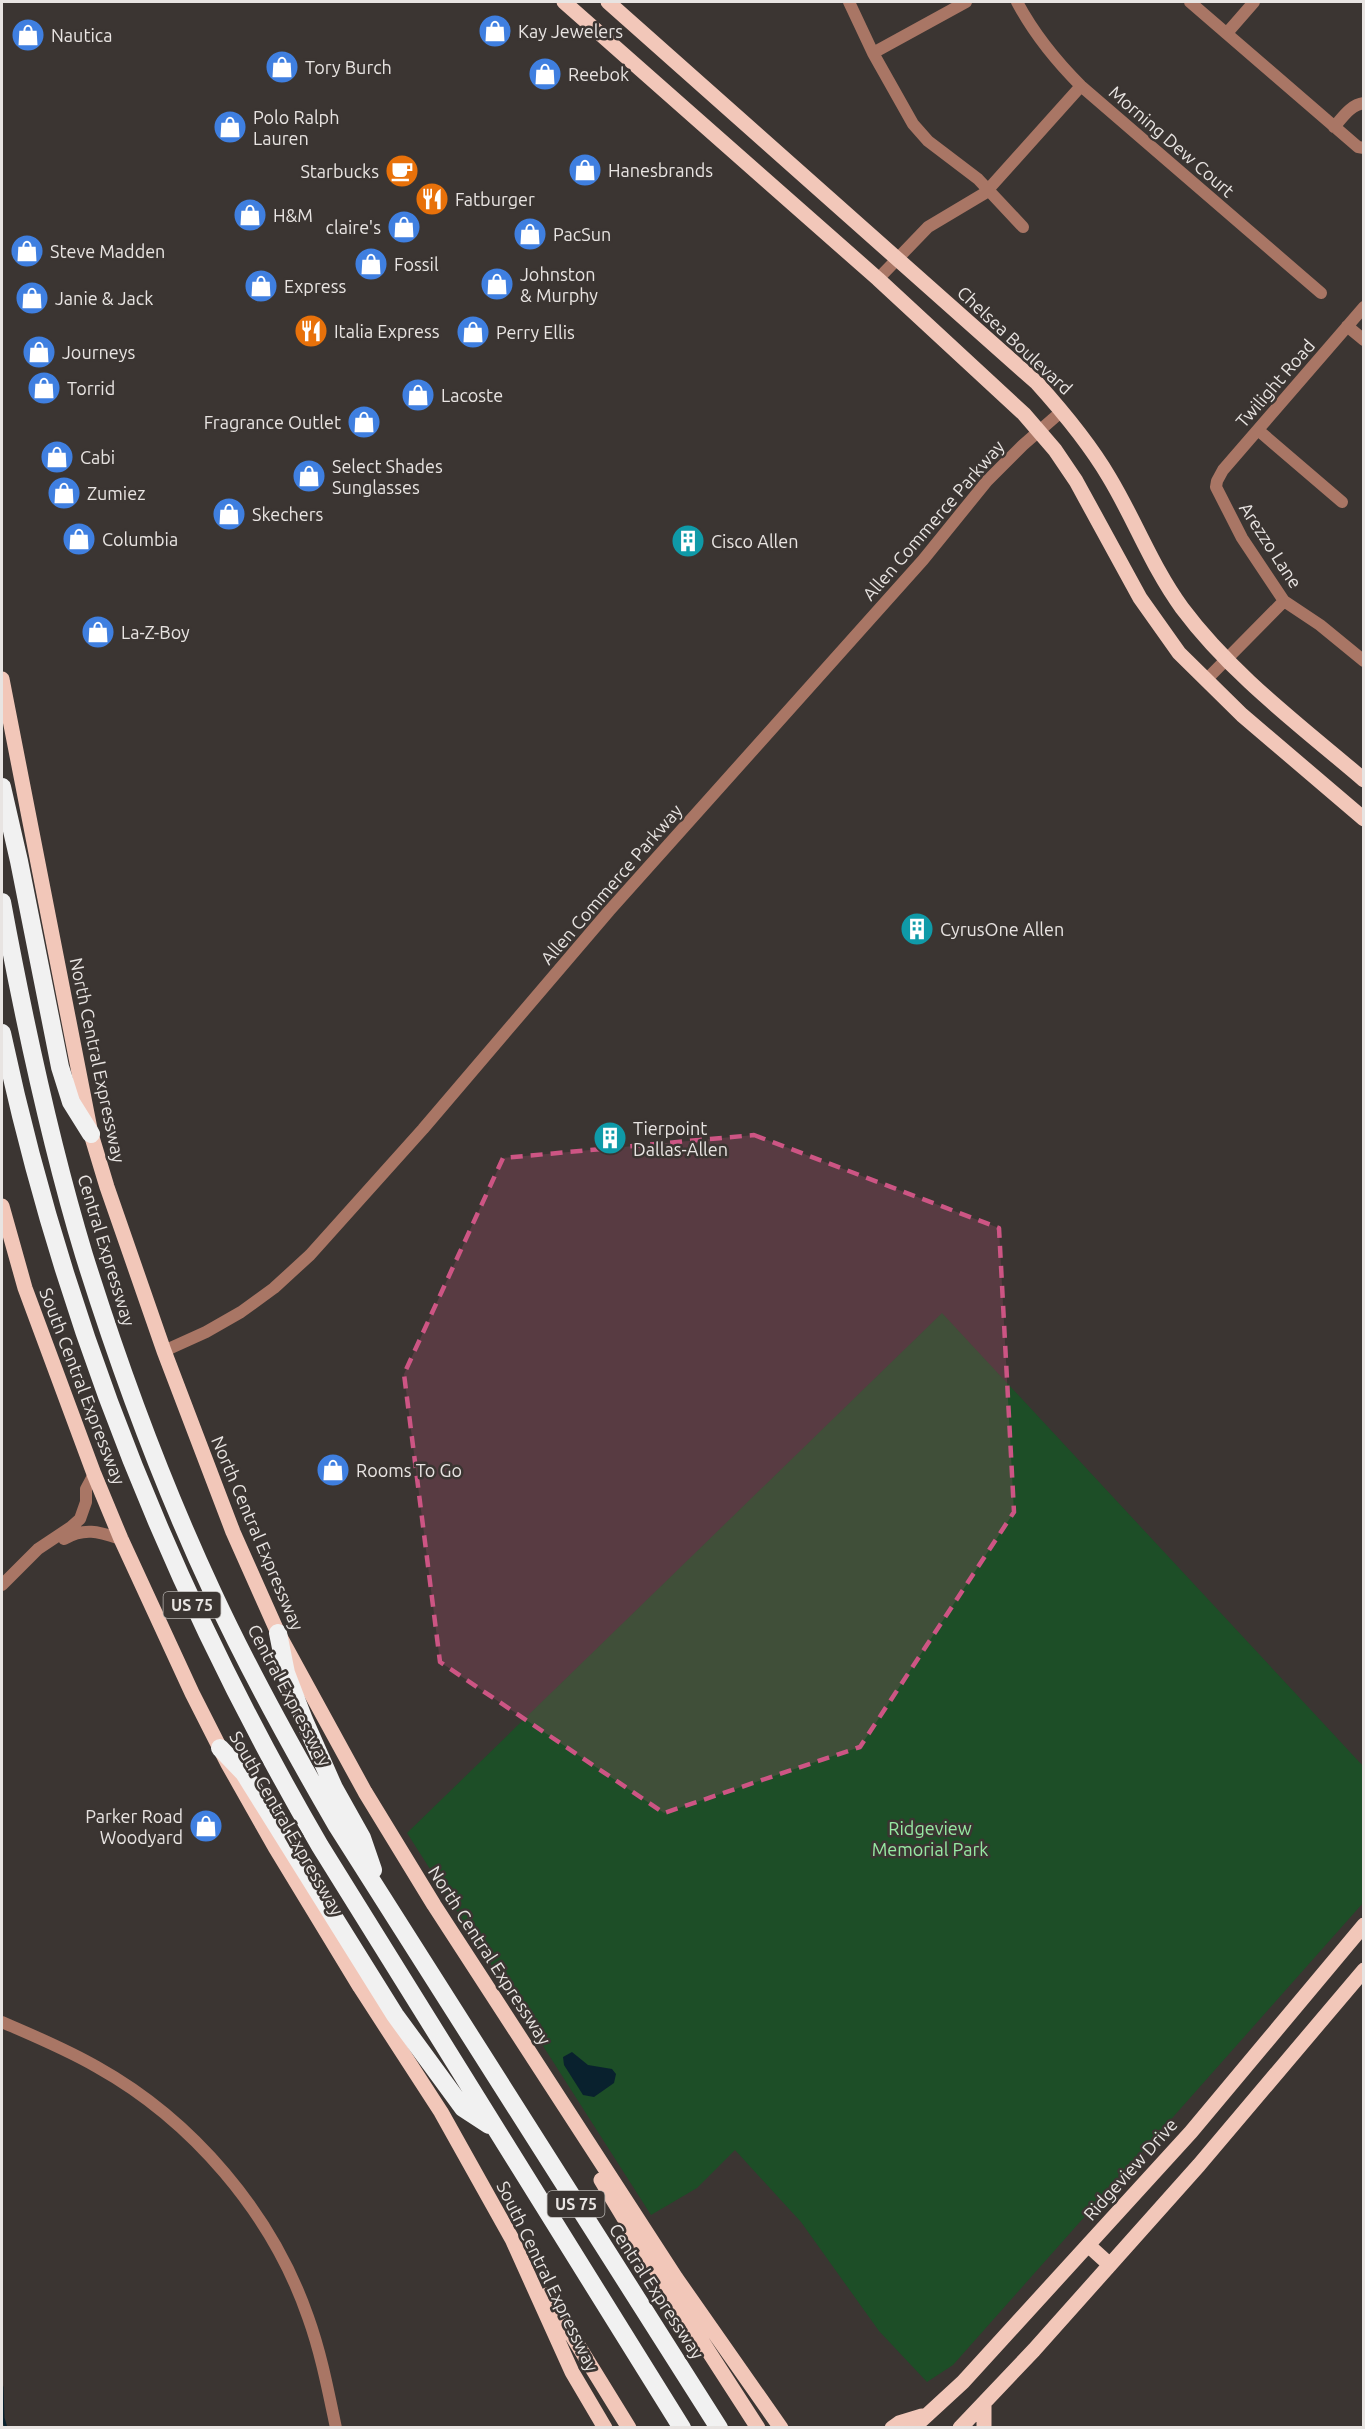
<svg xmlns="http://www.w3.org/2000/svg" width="1365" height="2429" font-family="Ubuntu,sans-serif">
  <rect width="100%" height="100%" fill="#3b3532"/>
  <path fill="#1d4e27" d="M942 1313 1363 1766V1903L953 2365 927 2382 879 2331 801 2222 735 2150 697 2188 651 2215 407 1833Z"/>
  <path fill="#09212e" d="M572 2052 588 2065 612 2069 616 2074 614 2083 594 2097 583 2095 564 2065 563 2057Z"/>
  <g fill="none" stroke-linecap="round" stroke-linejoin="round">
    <path stroke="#09212e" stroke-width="3" d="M2 2387 3 2418 6 2428"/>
    <path stroke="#a97665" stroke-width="12" d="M849 2 873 53 913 124 928 141 978 179 1023 227
      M1017 2C1034 34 1055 60 1081 86L1321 293
      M1190 2 1358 147 1364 148
      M1227 33 1254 2
      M873 53 966 2
      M1334 127C1343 117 1350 105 1364 103
      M878 279 928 227 985 193 1081 86
      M1364 307 1223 470 1217 481 1216 487 1242 538 1284 601 1320 625 1364 661
      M1347 326 1364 340
      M1258 430 1342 502
      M1206 680 1284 601
      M164 1351 206 1332 241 1312 274 1288 310 1255 423 1129 609 911 923 560 987 481 1023 445 1062 411
      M64 1539C85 1527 99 1532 121 1539
      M2 1585 38 1549 71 1527 80 1519 86 1502V1489L94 1474
      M2 2022C34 2036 66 2049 97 2067 192 2120 272 2213 308 2317 321 2353 328 2390 336 2428"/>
    <path stroke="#f2c7b9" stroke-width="15" d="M564 2 878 279 1024 414 1055 450 1076 481 1140 598 1179 653 1242 715 1364 819
      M608 2 1037 383C1064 413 1089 443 1109 477 1135 520 1152 567 1182 608 1232 675 1301 726 1364 780
      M2 679 91 1134 107 1187 164 1351 233 1532 278 1633 365 1792 434 1905 676 2278 781 2428
      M2 1206 25 1288 94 1474 121 1539 192 1693 228 1764 275 1847 360 1987 441 2112 512 2239 572 2372 605 2428
      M601 2180 645 2253 758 2428
      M1088 2245 1110 2265
      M547 2295 629 2428
      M892 2428 899 2423 922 2416
      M913 2428 963 2382 1191 2132 1364 1925
      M960 2428 1034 2350 1199 2165 1364 1970
      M984 2428V2404"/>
    <path stroke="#f1f1f1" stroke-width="18" d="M2 787 19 861 60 1067 71 1102 91 1134
      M2 902C24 1021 49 1139 84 1255 120 1370 162 1484 213 1593 250 1673 293 1750 337 1826L719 2428
      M2 1033C63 1320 172 1592 320 1846L682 2428
      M278 1633 286 1673 304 1720 334 1788 362 1838 373 1870
      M220 1748 244 1773 395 2015 463 2108 489 2125"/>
  </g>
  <path fill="#cd5584" fill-opacity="0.2" stroke="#cd5584" stroke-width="4.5" stroke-dasharray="12 8" stroke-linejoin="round" d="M754 1135 999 1228 1014 1512 860 1747 664 1813 440 1662 404 1374 503 1158Z"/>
  <defs>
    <symbol id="shop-disc" viewBox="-11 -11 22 22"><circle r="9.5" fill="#3f7fe0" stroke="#3b3532"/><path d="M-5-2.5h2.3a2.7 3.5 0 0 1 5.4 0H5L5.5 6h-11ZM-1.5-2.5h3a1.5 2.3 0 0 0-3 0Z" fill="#fff"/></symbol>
    <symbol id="cafe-disc" viewBox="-11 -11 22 22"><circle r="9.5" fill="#e8710a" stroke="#3b3532"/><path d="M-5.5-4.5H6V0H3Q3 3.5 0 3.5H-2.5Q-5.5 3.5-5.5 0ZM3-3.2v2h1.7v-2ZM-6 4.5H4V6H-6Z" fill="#fff"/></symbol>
    <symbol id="restaurant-disc" viewBox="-11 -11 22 22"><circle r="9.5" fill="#e8710a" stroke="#3b3532"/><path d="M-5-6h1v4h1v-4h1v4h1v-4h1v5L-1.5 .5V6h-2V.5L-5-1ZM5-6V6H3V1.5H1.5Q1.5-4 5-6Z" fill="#fff"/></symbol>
    <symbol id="building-disc" viewBox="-11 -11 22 22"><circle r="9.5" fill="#0f9aa8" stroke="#3b3532"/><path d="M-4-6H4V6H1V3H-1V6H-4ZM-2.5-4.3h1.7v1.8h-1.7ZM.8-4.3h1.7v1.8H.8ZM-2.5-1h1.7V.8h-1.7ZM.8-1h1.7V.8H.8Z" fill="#fff"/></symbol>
  </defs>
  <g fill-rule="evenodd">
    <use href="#shop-disc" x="476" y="12" width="38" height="38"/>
    <use href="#shop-disc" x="9" y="16" width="38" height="38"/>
    <use href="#shop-disc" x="263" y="48" width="38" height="38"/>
    <use href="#shop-disc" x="526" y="55" width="38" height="38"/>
    <use href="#shop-disc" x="211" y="108" width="38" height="38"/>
    <use href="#shop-disc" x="566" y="151" width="38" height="38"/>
    <use href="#cafe-disc" x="383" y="152" width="38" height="38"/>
    <use href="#restaurant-disc" x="413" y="180" width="38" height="38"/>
    <use href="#shop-disc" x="231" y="196" width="38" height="38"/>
    <use href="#shop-disc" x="385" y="208" width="38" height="38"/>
    <use href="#shop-disc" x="511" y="215" width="38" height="38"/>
    <use href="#shop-disc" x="8" y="232" width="38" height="38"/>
    <use href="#shop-disc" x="352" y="245" width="38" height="38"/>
    <use href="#shop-disc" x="478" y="265" width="38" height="38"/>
    <use href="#shop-disc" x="242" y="267" width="38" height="38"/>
    <use href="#shop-disc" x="13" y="279" width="38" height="38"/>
    <use href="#restaurant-disc" x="292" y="312" width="38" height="38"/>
    <use href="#shop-disc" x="454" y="313" width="38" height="38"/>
    <use href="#shop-disc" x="20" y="333" width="38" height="38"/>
    <use href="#shop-disc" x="25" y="369" width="38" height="38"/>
    <use href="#shop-disc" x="399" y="376" width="38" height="38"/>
    <use href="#shop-disc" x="345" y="403" width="38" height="38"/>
    <use href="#shop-disc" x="38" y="438" width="38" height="38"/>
    <use href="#shop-disc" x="290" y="457" width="38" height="38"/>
    <use href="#shop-disc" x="45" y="474" width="38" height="38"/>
    <use href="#shop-disc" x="210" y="495" width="38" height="38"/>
    <use href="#shop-disc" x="60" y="520" width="38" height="38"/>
    <use href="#building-disc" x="669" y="522" width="38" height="38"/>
    <use href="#shop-disc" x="79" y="613" width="38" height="38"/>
    <use href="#building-disc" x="898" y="910" width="38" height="38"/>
    <use href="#building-disc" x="591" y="1119" width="38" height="38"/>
    <use href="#shop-disc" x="314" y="1451" width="38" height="38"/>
    <use href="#shop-disc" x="187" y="1807" width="38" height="38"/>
  </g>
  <g text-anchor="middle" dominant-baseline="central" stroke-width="5" stroke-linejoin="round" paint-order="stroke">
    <g fill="#3b3532" stroke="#b4b0ad" stroke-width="1.5">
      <rect x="163.5" y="1592" width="57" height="26" rx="4.5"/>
      <rect x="547.5" y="2191" width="57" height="26" rx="4.5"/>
    </g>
    <g font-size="16" font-weight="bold" fill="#e8e4e2">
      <text x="192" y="1605">US 75</text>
      <text x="576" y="2204">US 75</text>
    </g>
    <g font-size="18" fill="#e8e4e2" stroke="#3b3532" text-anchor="start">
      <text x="518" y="31">Kay Jewelers</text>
      <text x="51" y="35">Nautica</text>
      <text x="305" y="67">Tory Burch</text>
      <text x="568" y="74">Reebok</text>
      <text x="253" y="117">Polo Ralph<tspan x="253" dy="21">Lauren</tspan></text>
      <text x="608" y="170">Hanesbrands</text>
      <text x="379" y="171" text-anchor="end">Starbucks</text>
      <text x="455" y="199">Fatburger</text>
      <text x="273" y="215">H&amp;M</text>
      <text x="381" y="227" text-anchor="end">claire's</text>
      <text x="553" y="234">PacSun</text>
      <text x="50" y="251">Steve Madden</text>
      <text x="394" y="264">Fossil</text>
      <text x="520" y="274">Johnston<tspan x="520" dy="21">&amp; Murphy</tspan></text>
      <text x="284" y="286">Express</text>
      <text x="55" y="298">Janie &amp; Jack</text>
      <text x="334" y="331">Italia Express</text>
      <text x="496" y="332">Perry Ellis</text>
      <text x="62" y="352">Journeys</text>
      <text x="67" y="388">Torrid</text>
      <text x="441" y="395">Lacoste</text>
      <text x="341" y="422" text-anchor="end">Fragrance Outlet</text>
      <text x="80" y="457">Cabi</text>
      <text x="332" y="466">Select Shades<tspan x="332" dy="21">Sunglasses</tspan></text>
      <text x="87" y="493">Zumiez</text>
      <text x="252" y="514">Skechers</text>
      <text x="102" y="539">Columbia</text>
      <text x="711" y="541">Cisco Allen</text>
      <text x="121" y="632">La-Z-Boy</text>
      <text x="940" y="929">CyrusOne Allen</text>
      <text x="633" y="1128">Tierpoint<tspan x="633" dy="21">Dallas-Allen</tspan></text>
      <text x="356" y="1470">Rooms To Go</text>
      <text x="183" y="1816" text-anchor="end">Parker Road<tspan x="183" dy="21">Woodyard</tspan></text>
    </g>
    <g font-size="18" fill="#e8e4e2" stroke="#3b3532">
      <text transform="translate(1172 141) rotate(41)">Morning Dew Court</text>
      <text transform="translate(1015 340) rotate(43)">Chelsea Boulevard</text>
      <text transform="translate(1275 383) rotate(-49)">Twilight Road</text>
      <text transform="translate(933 520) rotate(-49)">Allen Commerce Parkway</text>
      <text transform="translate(1271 545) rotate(57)">Arezzo Lane</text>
      <text transform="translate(611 884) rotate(-49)">Allen Commerce Parkway</text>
      <text transform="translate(98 1060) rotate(78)">North Central Expressway</text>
      <text transform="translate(107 1250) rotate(73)">Central Expressway</text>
      <text transform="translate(83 1386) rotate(69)">South Central Expressway</text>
      <text transform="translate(258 1533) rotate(67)">North Central Expressway</text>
      <text transform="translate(290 1695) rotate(62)">Central Expressway</text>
      <text transform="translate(287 1823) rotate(60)">South Central Expressway</text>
      <text transform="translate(490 1955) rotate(57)">North Central Expressway</text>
      <text transform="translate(1130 2169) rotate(-48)">Ridgeview Drive</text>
      <text transform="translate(548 2276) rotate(64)">South Central Expressway</text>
      <text transform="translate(657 2291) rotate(57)">Central Expressway</text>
    </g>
    <g font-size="18" fill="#97e9a3" stroke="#3b3532">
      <text x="930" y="1828">Ridgeview<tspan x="930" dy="21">Memorial Park</tspan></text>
    </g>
  </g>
  <rect width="1365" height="2429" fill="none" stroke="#e8e4e2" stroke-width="6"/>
</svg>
